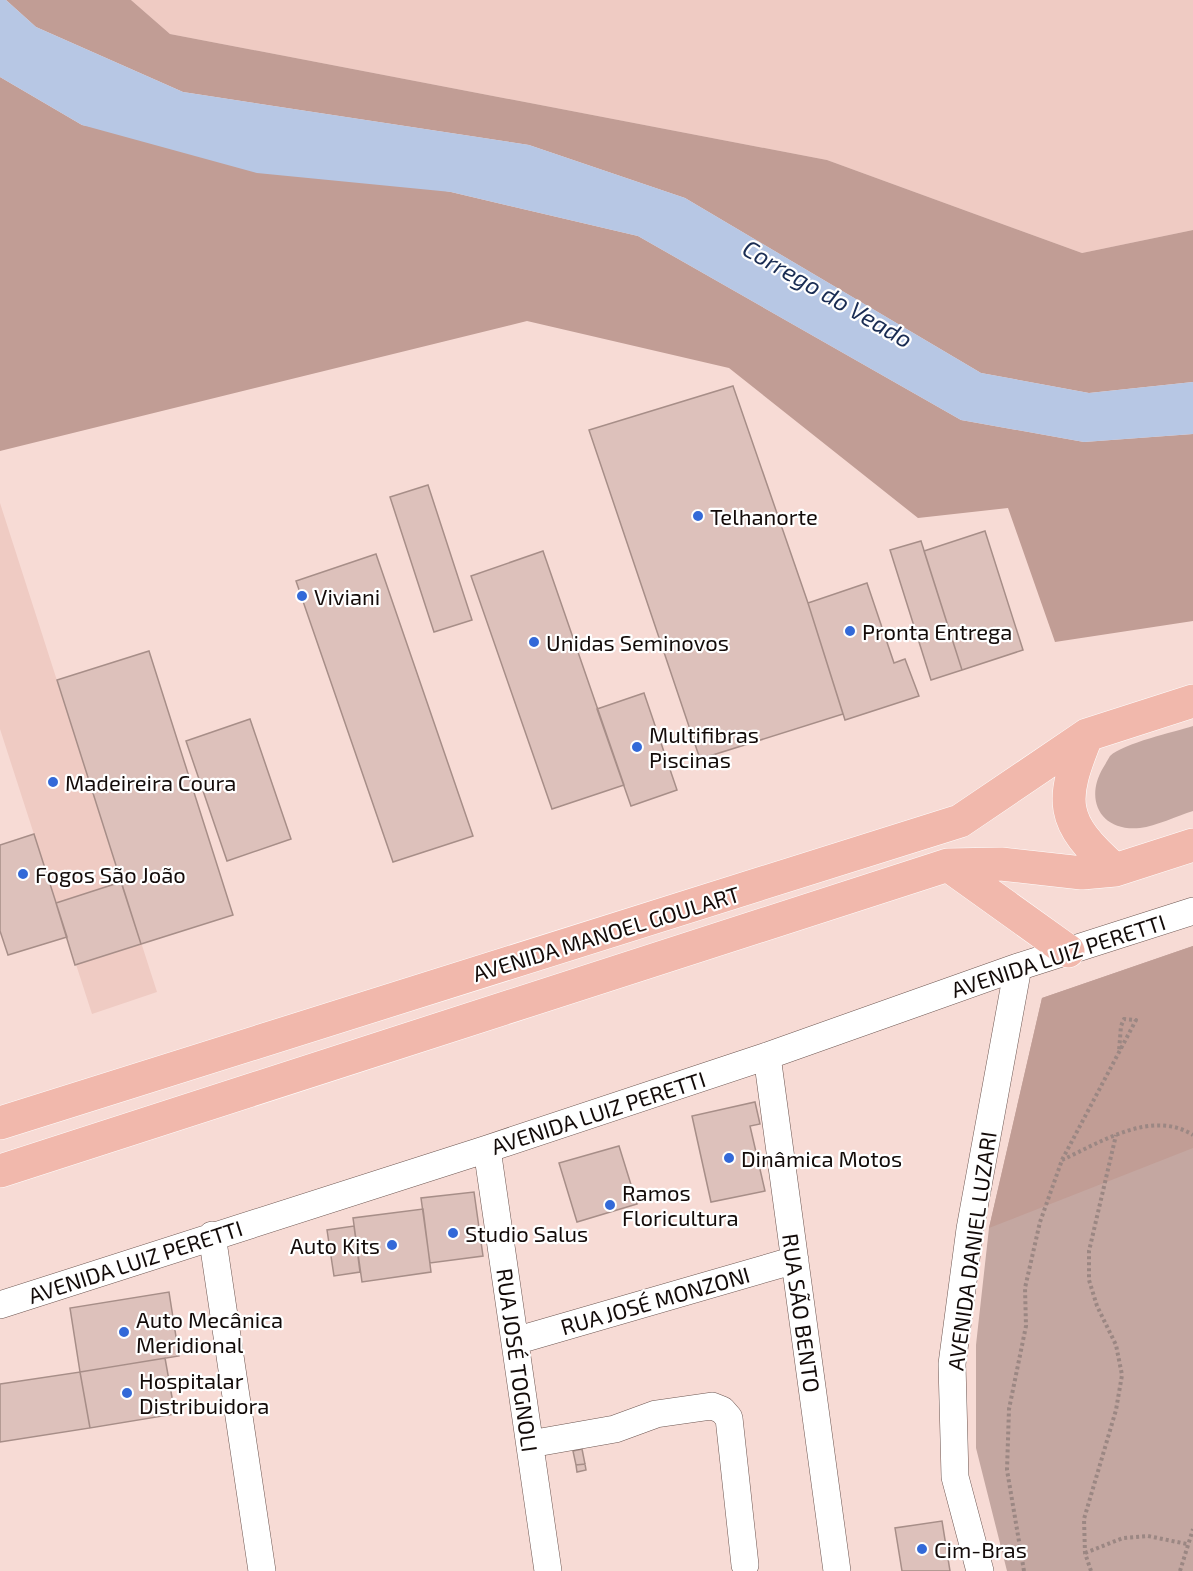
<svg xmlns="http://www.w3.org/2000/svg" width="1193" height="1571" font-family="'Exo 2',sans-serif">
  <rect width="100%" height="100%" fill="#f7dbd5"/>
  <path fill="#efcbc3" d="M131 0H1193V230L1082 253 827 160 170 34Z
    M0 503 157 992 92 1014 0 729Z"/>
  <path fill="#c4a7a1" d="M1193 726V811C1177 816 1156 826 1140 828 1101 832 1084 800 1103 768 1105 765 1108 759 1110 756 1124 743 1174 732 1193 726Z
    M1193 946V1571H1007L976 1448V1345L989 1228 1042 998Z"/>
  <path fill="#c19d95" d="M6 0H131L170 34 827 160 1082 253 1193 230V382L1089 393 981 373 685 198 529 145 183 92 36 27Z
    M0 77 82 125 451 192 638 236 961 420 1084 442 1193 434V621L1055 642 1008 508 918 518 729 368 527 321 0 451Z
    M1193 946V1148L989 1228 1042 998Z"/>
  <path fill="#b7c7e4" d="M0 0H6L36 27 183 92 529 145 685 198 981 373 1089 393 1193 382V434L1084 442 961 420 638 236 451 192 257 173 82 125 0 77Z"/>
  <path fill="#ddc1bb" stroke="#a78e88" stroke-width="1.5" d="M733 386 808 603 843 714 700 759 589 430Z
    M428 485 472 620 434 632 390 497Z
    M985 531 1023 650 962 670 924 551Z
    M921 541 962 670 931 680 890 550Z
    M543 551 624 785 552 809 471 576Z
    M376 554 473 836 393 862 296 581Z
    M867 583 894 663 905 659 919 696 845 720 808 603Z
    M149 651 233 915 141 944 57 680Z
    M644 693 677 790 631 806 597 709Z
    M250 719 291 839 227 861 186 741Z
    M34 834 67 937 8 955 0 931V845Z
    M121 882 141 944 75 965 56 903Z
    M755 1102 760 1124 750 1126 765 1191 711 1202 692 1116Z
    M619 1146 637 1204 577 1222 559 1163Z
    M474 1192 483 1256 430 1263 421 1198Z
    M423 1209 431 1272 362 1282 353 1218Z
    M354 1226 360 1272 334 1276 327 1230Z
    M169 1292 179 1356 80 1372 70 1308Z
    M165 1358 175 1414 90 1428 80 1372Z
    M80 1372 90 1428 0 1442V1384Z
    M582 1449 585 1464 576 1465 573 1451Z
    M585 1464 586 1470 577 1472 576 1465Z
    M942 1521 950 1571H902L895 1528Z"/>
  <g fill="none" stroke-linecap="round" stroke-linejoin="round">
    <defs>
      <path id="minor" d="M767 1056 837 1571
        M487 1149 548 1571
        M212 1235 262 1571
        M0 1305 487 1149 767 1056 1018 967 1193 911
        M515 1341 795 1260
        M530 1444 615 1429 656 1414 712 1406 722 1410 729 1418 745 1565
        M980 1571 955 1477 952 1364 970 1229 1018 967"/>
      <path id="major" d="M1087 735C1060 801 1059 821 1115 870
        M948 865 1068 951
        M0 1123 960 821 1087 735 1193 701
        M0 1171 948 865 1001 864 1082 873 1115 870 1193 845"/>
    </defs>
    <use href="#minor" stroke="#6d5651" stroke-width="28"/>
    <use href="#major" stroke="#fff" stroke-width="34"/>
    <path stroke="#9b8783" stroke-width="4" stroke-dasharray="3 3" stroke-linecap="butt" d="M1062 1160C1101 1142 1152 1109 1193 1135
      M1085 1553 1123 1538 1148 1536 1187 1544
      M1024 1571 1007 1470 1009 1409 1026 1326 1025 1288 1040 1222 1062 1160 1136 1020 1124 1019 1121 1026 1119 1051
      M1091 1571 1085 1553 1084 1519 1116 1410 1122 1375 1116 1345 1097 1306 1089 1280V1251L1116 1135
      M1180 1571 1193 1529"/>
    <use href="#minor" stroke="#fff" stroke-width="27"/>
    <use href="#major" stroke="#f1b8ac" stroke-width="33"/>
  </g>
  <g fill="#3369d8" stroke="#fff" stroke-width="2">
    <circle cx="698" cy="516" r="6"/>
    <circle cx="302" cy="596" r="6"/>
    <circle cx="850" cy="631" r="6"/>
    <circle cx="534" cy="642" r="6"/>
    <circle cx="637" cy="747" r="6"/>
    <circle cx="53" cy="782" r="6"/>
    <circle cx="23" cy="874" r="6"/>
    <circle cx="729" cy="1158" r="6"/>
    <circle cx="610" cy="1205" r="6"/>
    <circle cx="453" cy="1233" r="6"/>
    <circle cx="392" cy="1245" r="6"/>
    <circle cx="124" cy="1332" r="6"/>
    <circle cx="127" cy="1393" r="6"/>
    <circle cx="922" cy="1549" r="6"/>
  </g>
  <g text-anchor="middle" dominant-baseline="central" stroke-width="4.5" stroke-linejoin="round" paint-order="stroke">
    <g font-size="22" fill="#130b09" stroke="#fff" text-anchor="start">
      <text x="710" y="516">Telhanorte</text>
      <text x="314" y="596">Viviani</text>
      <text x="862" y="631">Pronta Entrega</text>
      <text x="546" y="642">Unidas Seminovos</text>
      <text x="649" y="734">Multifibras<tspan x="649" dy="25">Piscinas</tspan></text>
      <text x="65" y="782">Madeireira Coura</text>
      <text x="35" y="874">Fogos São João</text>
      <text x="741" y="1158">Dinâmica Motos</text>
      <text x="622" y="1192">Ramos<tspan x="622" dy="25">Floricultura</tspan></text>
      <text x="465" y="1233">Studio Salus</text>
      <text x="380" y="1245" text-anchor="end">Auto Kits</text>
      <text x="136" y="1319">Auto Mecânica<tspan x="136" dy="25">Meridional</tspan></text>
      <text x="139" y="1380">Hospitalar<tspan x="139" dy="25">Distribuidora</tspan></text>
      <text x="934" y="1549">Cim-Bras</text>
    </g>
    <g font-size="22" fill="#130b09" stroke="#fff">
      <text transform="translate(606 933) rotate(-17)">AVENIDA MANOEL GOULART</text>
      <text transform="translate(1058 955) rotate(-18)">AVENIDA LUIZ PERETTI</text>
      <text transform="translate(598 1112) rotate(-18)">AVENIDA LUIZ PERETTI</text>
      <text transform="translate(971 1251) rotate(-82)">AVENIDA DANIEL LUZARI</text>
      <text transform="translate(135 1261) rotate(-18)">AVENIDA LUIZ PERETTI</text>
      <text transform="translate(655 1300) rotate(-16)">RUA JOSÉ MONZONI</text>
      <text transform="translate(802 1313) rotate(82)">RUA SÃO BENTO</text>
      <text transform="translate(518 1360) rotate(82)">RUA JOSÉ TOGNOLI</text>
    </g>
    <g font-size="24" font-style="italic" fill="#192c53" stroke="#fff">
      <text transform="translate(828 293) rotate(30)">Corrego do Veado</text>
    </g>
  </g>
</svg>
